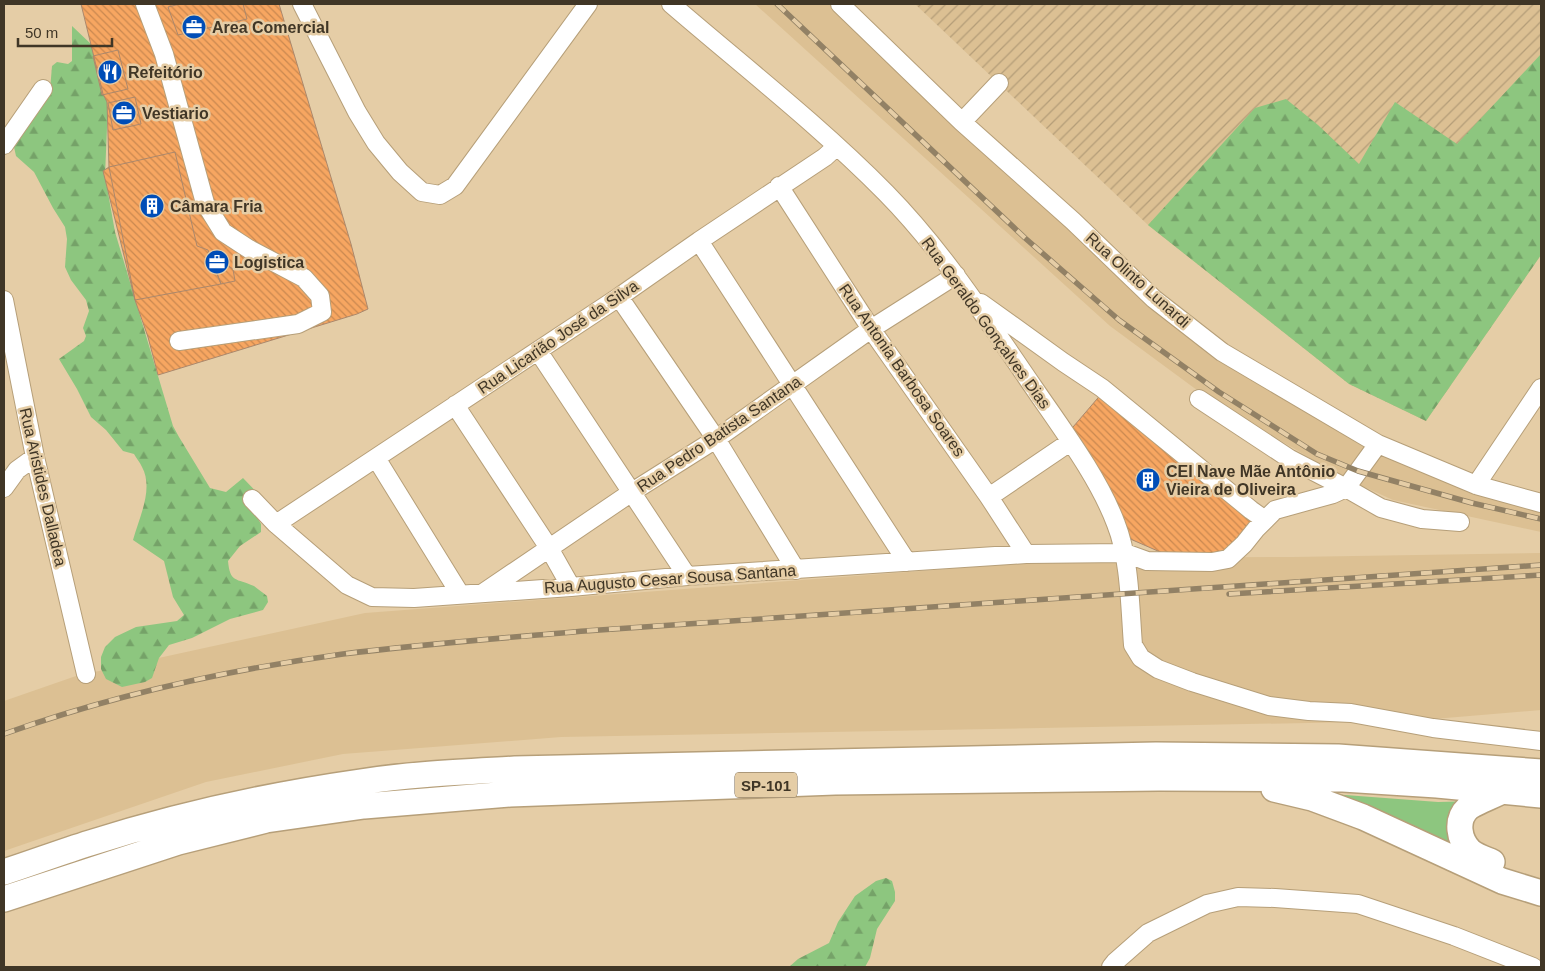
<svg xmlns="http://www.w3.org/2000/svg" width="1545" height="971" font-family="Arial,sans-serif">
  <defs>
    <pattern id="industrial-furrows" width="10" height="10" patternUnits="userSpaceOnUse" patternTransform="scale(1.25)"><rect width="10" height="10" fill="#dcc093"/><path d="M-1 1l2-2M0 10L10 0M9 11l2-2" fill="none" stroke="#b49d78"/></pattern>
    <pattern id="forest-firs" width="22" height="20" patternUnits="userSpaceOnUse" patternTransform="scale(1.25)"><rect width="22" height="20" fill="#8dc67f"/><path d="M5 1l3.5 6h-7zM16 11l3.5 6h-7z" fill="#75a268"/></pattern>
    <pattern id="building-back-hatch" width="6" height="6" patternUnits="userSpaceOnUse" patternTransform="scale(1.25)"><rect width="6" height="6" fill="#f7a661"/><path d="M-1 5l2 2M0 0l6 6M5-1l2 2" fill="none" stroke="#c98850"/></pattern>
  </defs>
  <rect width="100%" height="100%" fill="#e5cda6"/>
  <path fill="#dcc093" d="M755 4H840L1154 299 1378 444 1541 503V532L1393 500 1340 476 1201 393 1110 326Z
    M1541 553V710L1410 721 561 737 343 754 206 782 4 851V701L76 676 365 613 1094 558 1292 557Z"/>
  <path fill="url(#industrial-furrows)" d="M915 4H1541V255L1426 421 1349 384 1148 225Z"/>
  <path fill="#8dc67f" d="M1332 794 1438 802 1476 801 1457 849 1541 887Z"/>
  <path fill="url(#forest-firs)" d="M72 26 92 45 108 103 105 176 115 232 173 426 179 437 210 488 226 492 243 478 273 509H252L261 524V532L240 546 228 561C230 583 236 578 254 586 258 589 263 593 267 596L268 602 263 610 230 619 192 638 169 645 159 658 152 678 145 682 122 687 106 679 101 669V657L105 647 115 637 136 627 177 621 184 615 173 597 164 561 133 540C139 518 154 489 142 467 140 462 136 458 134 454L123 451 106 430 91 417 77 389 59 359 84 341 86 336 83 328 89 311 86 300 71 280 65 267 67 239 65 227 53 208 34 172 16 156 14 147 50 90 52 66 57 62 68 64 72 61Z
    M1541 54V255L1426 421 1349 384 1148 225 1255 108 1286 99 1318 125 1359 164 1395 102 1457 144Z
    M886 878 892 881 895 892V901L877 929 870 958 865 967H789L798 959 829 943 838 922 855 896 876 881Z"/>
  <path fill="url(#building-back-hatch)" stroke="#ab886c" d="M81 4H279L351 244 368 309 357 314 158 375 148 337 135 300 103 171 109 167 107 102 103 94Z
    M180 4H243L247 19 178 35 168 7Z
    M118 50 128 89 102 95 93 56Z
    M135 97 141 124 113 130 108 103Z
    M175 152 197 246 208 250 221 284 135 300 109 167Z
    M210 255 233 269 235 281 221 284Z
    M1103 392 1255 525 1226 558H1174L1128 538 1067 434Z"/>
  <g fill="none" stroke-linecap="round" stroke-linejoin="round">
    <defs>
      <path id="minor" d="M145 4 164 54 205 203 223 232 249 249 304 278 320 296 322 312 298 324 179 341
        M302 4 357 112 376 143 400 172 422 192 440 195 455 186 588 4
        M671 4C743 66 819 125 886 193 943 251 988 321 1034 388 1062 429 1099 478 1116 524 1130 559 1130 608 1133 645L1141 658 1158 669 1192 682 1269 706 1309 711 1351 713 1433 728 1541 741
        M840 4 962 122 1073 221 1154 299 1222 352 1378 444 1476 485 1541 503
        M962 122 999 83
        M4 145 43 89
        M779 186 871 329 989 497 1026 554
        M699 241 907 562
        M619 297 716 439 796 570
        M4 300 35 457 86 674
        M981 303 1063 362 1102 388 1251 510 1265 520
        M538 351 687 576
        M1199 399 1290 459 1346 488 1381 508 1422 519 1460 522
        M455 405 549 548 571 587
        M376 458 460 594
        M1476 485 1541 388
        M4 488 17 470 35 457
        M989 497 1070 442
        M252 499 276 524 347 585 372 597 414 598 571 587 687 576 1026 554 1125 553 1147 561 1212 562 1228 559 1244 544 1256 529 1275 510 1333 494 1346 488 1378 444
        M276 524 619 297 699 241 825 157 837 146
        M483 593 632 492 716 439 871 329 956 275
        M1111 967 1115 962 1148 933 1207 904 1238 897 1275 898 1358 904 1454 936 1533 967"/>
      <path id="highway" d="M1274 789 1312 798 1363 817 1502 881 1541 893
        M1492 862C1485 859 1476 856 1470 851 1459 840 1455 820 1468 808 1474 803 1495 795 1504 790
        M4 872C32 863 61 852 90 843 178 815 269 795 360 782 411 774 463 772 515 769L1156 755 1338 757 1541 772
        M4 899 178 842 266 820 364 806 510 794 835 782 1159 778 1343 779 1437 785 1541 795"/>
    </defs>
    <use href="#minor" stroke="#b69f79" stroke-width="20"/>
    <use href="#highway" stroke="#b69f79" stroke-width="28"/>
    <use href="#minor" stroke="#fff" stroke-width="18"/>
    <use href="#highway" stroke="#fff" stroke-width="25"/>
    <defs>
      <path id="rail" d="M777 4 1025 238 1119 320 1219 392 1317 454 1358 471 1472 503 1541 519
        M1229 594 1541 575
        M4 734C113 695 227 670 343 654 423 644 504 638 585 631L1541 565"/>
    </defs>
    <use href="#rail" stroke="#928165" stroke-width="5.5"/>
    <use href="#rail" stroke="#e5cda6" stroke-width="4" stroke-dasharray="11" stroke-linecap="butt"/>
  </g>
  <defs>
    <symbol id="office-disc" viewBox="-11 -11 22 22"><circle r="9.5" fill="#004db7" stroke="#e5cda6"/><path d="M-6-3h4V-5.5h4V-3h4V5H-6ZM-1-4.5V-3h2v-1.5ZM-6 0V1H6V0Z" fill="#fff"/></symbol>
    <symbol id="restaurant-disc" viewBox="-11 -11 22 22"><circle r="9.5" fill="#004db7" stroke="#e5cda6"/><path d="M-5-6h1v4h1v-4h1v4h1v-4h1v5L-1.5 .5V6h-2V.5L-5-1ZM5-6V6H3V1.5H1.5Q1.5-4 5-6Z" fill="#fff"/></symbol>
    <symbol id="building-disc" viewBox="-11 -11 22 22"><circle r="9.5" fill="#004db7" stroke="#e5cda6"/><path d="M-4-6H4V6H1V3H-1V6H-4ZM-2.5-4.3h1.7v1.8h-1.7ZM.8-4.3h1.7v1.8H.8ZM-2.5-1h1.7V.8h-1.7ZM.8-1h1.7V.8H.8Z" fill="#fff"/></symbol>
  </defs>
  <g fill-rule="evenodd">
    <use href="#office-disc" x="180" y="13" width="28" height="28"/>
    <use href="#restaurant-disc" x="96" y="58" width="28" height="28"/>
    <use href="#office-disc" x="110" y="99" width="28" height="28"/>
    <use href="#building-disc" x="138" y="192" width="28" height="28"/>
    <use href="#office-disc" x="203" y="248" width="28" height="28"/>
    <use href="#building-disc" x="1134" y="466" width="28" height="28"/>
  </g>
  <g text-anchor="middle" dominant-baseline="central" stroke-width="5" stroke-linejoin="round" paint-order="stroke">
    <rect fill="#e5cda6" stroke="#72634c" stroke-width="1" x="735" y="772.5" width="62" height="25" rx="4"/>
    <g font-size="15" font-weight="bold" fill="#403626">
      <text x="766" y="785">SP-101</text>
    </g>
    <g font-size="16" font-weight="bold" fill="#403626" stroke="#e5cda6" text-anchor="start">
      <text x="212" y="27">Area Comercial</text>
      <text x="128" y="72">Refeitório</text>
      <text x="142" y="113">Vestiario</text>
      <text x="170" y="206">Câmara Fria</text>
      <text x="234" y="262">Logistica</text>
      <text x="1166" y="471">CEI Nave Mãe Antônio<tspan x="1166" dy="18">Vieira de Oliveira</tspan></text>
    </g>
    <g font-size="16" fill="#403626" stroke="#e5cda6">
      <text transform="translate(1138 280) rotate(42)">Rua Olinto Lunardi</text>
      <text transform="translate(986 323) rotate(54)">Rua Geraldo Gonçalves Dias</text>
      <text transform="translate(558 337) rotate(-34)">Rua Licarião José da Silva</text>
      <text transform="translate(902 370) rotate(55)">Rua Antonia Barbosa Soares</text>
      <text transform="translate(719 434) rotate(-34)">Rua Pedro Batista Santana</text>
      <text transform="translate(43 487) rotate(77)">Rua Aristides Dalladea</text>
      <text transform="translate(670 579) rotate(-4)">Rua Augusto Cesar Sousa Santana</text>
    </g>
  </g>
  <rect width="1545" height="971" fill="none" stroke="#403626" stroke-width="10"/>
  <path d="M18 38v8h94v-8" fill="none" stroke="#403626" stroke-width="2.5"/>
  <text x="25" y="38" font-size="15" fill="#403626" stroke="#e5cda6" stroke-width="4" paint-order="stroke">50 m</text>
</svg>
